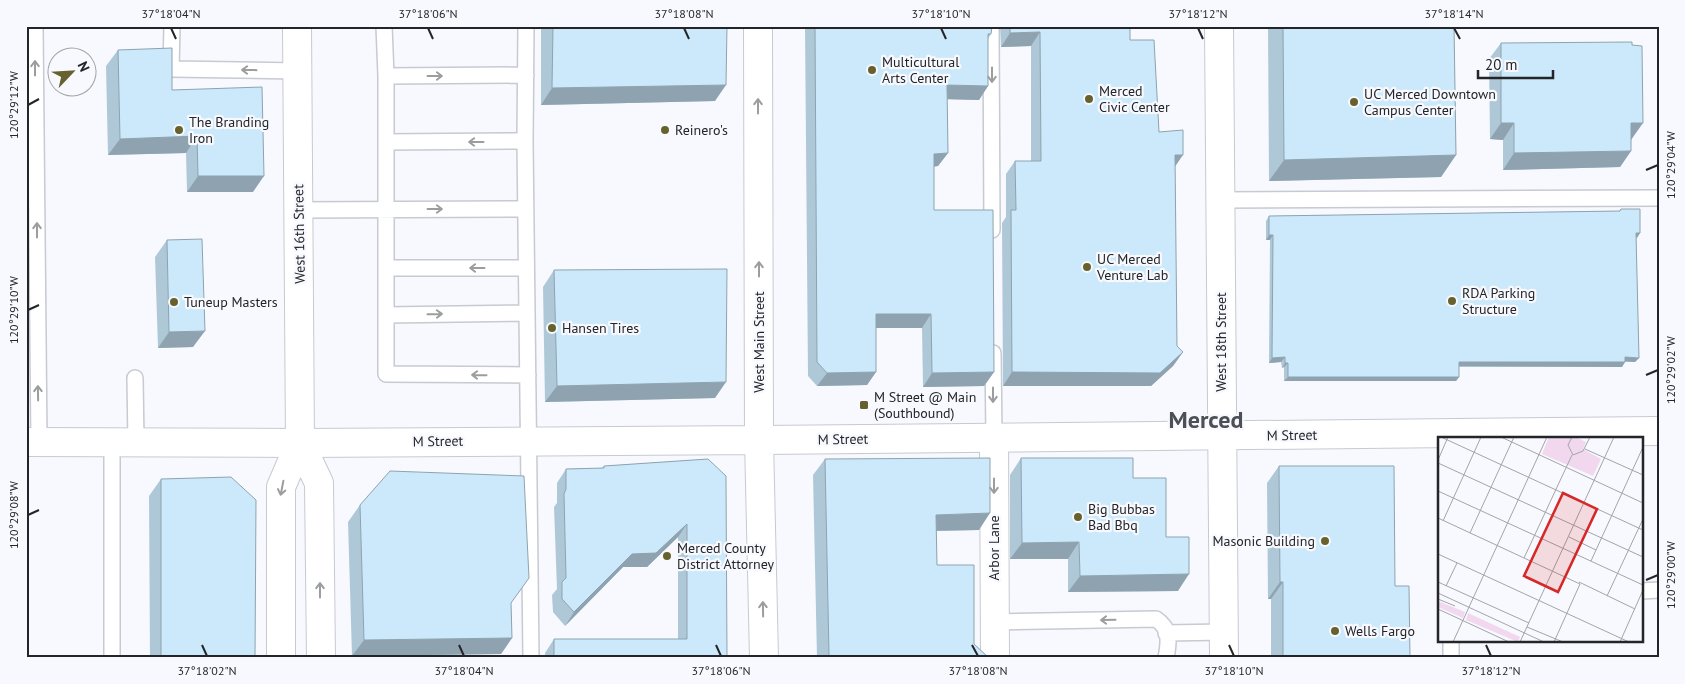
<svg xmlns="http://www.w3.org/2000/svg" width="1685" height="684" font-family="'PT Sans',sans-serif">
  <rect width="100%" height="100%" fill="#f7f9fe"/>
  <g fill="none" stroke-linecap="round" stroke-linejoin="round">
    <defs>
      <path id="service" d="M35 26 39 442
        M172 26 171 69 298 71
        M384 26 386 76V374L528 375
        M526 26 525 141 531 658
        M991 26 992 230
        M386 76 526 75
        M386 142 525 141
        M1220 200 1659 198
        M299 210 525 209
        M386 268H526
        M386 315 527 313
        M993 353 994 437
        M135 378 136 442
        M1641 591 1659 590
        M994 622 1156 619C1171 629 1169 642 1166 658
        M1166 633 1224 632
        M112 658V442
        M1451 658V640"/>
      <path id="minor" d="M1219 26 1224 658
        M994 437 995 658"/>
      <path id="tertiary" d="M758 26 759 440 764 658
        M26 442 300 443 759 440 1659 431"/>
      <path id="primary" d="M300 443 319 483 321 658
        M281 658V487L300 443 297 26"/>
    </defs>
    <use href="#service" stroke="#c6cad1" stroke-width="18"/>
    <use href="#minor" stroke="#c6cad1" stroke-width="30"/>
    <use href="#tertiary" stroke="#c6cad1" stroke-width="30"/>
    <use href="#primary" stroke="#c6cad1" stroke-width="30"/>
    <use href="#service" stroke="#fff" stroke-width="15"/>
    <use href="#minor" stroke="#fff" stroke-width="28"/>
    <use href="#tertiary" stroke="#fff" stroke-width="28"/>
    <use href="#primary" stroke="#fff" stroke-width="28"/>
  </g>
  <path fill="#afc8d7" d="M541 26H727L715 101 541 105Z
    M805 26H992L991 34 988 39V86L979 100 947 99 948 153 938 166 934 167V210L994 372 984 386 923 387 922 328H876V372L867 385 817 386 808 376Z
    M1000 26H1130V40L1159 132 1175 167 1177 346 1183 352 1173 366 1151 386H1003L1002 223 1006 217V174L1015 161H1031V46L1001 47Z
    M1268 26H1454L1456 155 1441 177 1269 181Z
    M1501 43 1632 45 1631 151 1620 167 1503 170V140L1490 139 1489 59Z
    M118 50 172 90 253 192H187L186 153 108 155 106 66Z
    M1621 209 1640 233 1636 238 1639 358 1635 362H1625L1622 367H1459V377L1456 381H1284V367L1282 368 1281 362 1269 363 1270 240H1266V221L1269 216 1619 211Z
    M167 240 193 347 158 348 155 257Z
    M554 270 715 398 545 402 543 287Z
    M1021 458 1133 478 1166 537 1178 591 1068 592V559H1010V475Z
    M708 459 727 658H545V653L554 639H678V537L647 567H623L565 626 553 612 552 595 557 589 554 507 557 503V483L566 469 602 468 604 466Z
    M825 459 979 530 936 531 937 565 974 644 989 658H817L813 475Z
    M1279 466 1395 586 1410 658H1271V599H1268L1267 483Z
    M161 479 255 658H150L149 496Z
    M360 505 511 604 512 638 501 654 352 656 348 522Z"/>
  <path fill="#8ea3af" d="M1040 32 1031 46 1001 47 1010 33Z
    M726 85 715 101 541 105 552 88Z
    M947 85 988 86 979 100 938 99Z
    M1501 123H1514L1503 140 1490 139Z
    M1631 123H1643L1631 140Z
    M197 136 186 153 108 155 120 139Z
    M1631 151 1620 167 1503 170 1514 153Z
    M948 153 938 166 924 167 934 154Z
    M1175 155H1183L1174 168Z
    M1456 155 1441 177 1269 181 1284 160Z
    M198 176H264L253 192H187Z
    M1636 233H1640L1637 238H1633Z
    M1269 235H1273L1270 240H1266Z
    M876 314H931L922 328H866Z
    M205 331 193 347 158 348 169 332Z
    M1183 352 1173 366 1151 386H1003L1012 372Z
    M1285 357 1281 362 1269 363 1272 358Z
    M1625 357 1639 358 1635 362 1622 361Z
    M1459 362H1625L1622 367 1456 366Z
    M1285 363H1288L1284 367 1282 368Z
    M876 372 867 385 817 386 827 373Z
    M994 372 984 386 923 387 932 373Z
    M1288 377H1459L1456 381H1284Z
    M726 382 715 398 545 402 557 386Z
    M990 513 979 530 925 531 936 515Z
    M687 524 678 537 647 567H623L565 626 574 612 632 554Z
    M1079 542 1068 559H1010L1022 543Z
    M1189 574 1178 591 1068 592 1080 576Z
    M1280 582H1283L1271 599H1268Z
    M512 638 501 654 352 656 364 640Z"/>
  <path fill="#cbe9fa" stroke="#8ea3af" d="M553 26H727L726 85 552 88Z
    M815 26H992L991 34H988V86L947 85 948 153 934 154V210H993L994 372 932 373 931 314H876V372L827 373 817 362Z
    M1010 26H1130V40H1154L1159 132 1183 130V155H1175L1177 346 1183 352 1160 373 1012 372 1011 210H1016L1015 161H1041L1040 32 1010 33Z
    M1283 26H1454L1456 155 1284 160Z
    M1632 42V45L1642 46 1643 123H1631V151L1514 153V123H1501V43Z
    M172 48V90L262 87 264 176H198L197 136 120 139 118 50Z
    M1621 209H1640V233H1636L1639 358 1625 357V362H1459V377H1288V363H1285V357L1272 358 1273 235H1269V216L1620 211Z
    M202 239 205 331 169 332 167 240Z
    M727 269 726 382 557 386 554 270Z
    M990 458V513L936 515 937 565H974V644L989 658H826L829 655 825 459Z
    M1021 458H1133V478H1166V537H1189V574L1080 576 1079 542 1022 543Z
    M708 459 726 476 727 658H554V639H687V524L656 553 632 554 574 612 562 599V582L566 578 564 494 566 489V469L604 468V466Z
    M1641 462H1642L1643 565H1641Z
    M1279 466H1394L1395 586H1409L1410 658H1283V582H1280Z
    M390 471 524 476 529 578 511 603 512 638 364 640 360 505Z
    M231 477 256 500 255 658H161V479Z"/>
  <defs><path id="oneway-shaft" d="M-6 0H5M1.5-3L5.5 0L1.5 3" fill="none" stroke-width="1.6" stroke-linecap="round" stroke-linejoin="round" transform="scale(1.25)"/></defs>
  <g stroke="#9c9d9e">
    <use href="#oneway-shaft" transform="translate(35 68) rotate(-90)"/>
    <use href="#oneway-shaft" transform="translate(249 70) rotate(-179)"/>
    <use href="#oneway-shaft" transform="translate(992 75) rotate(90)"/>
    <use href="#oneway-shaft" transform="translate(435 76)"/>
    <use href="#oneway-shaft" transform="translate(758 106) rotate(-90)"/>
    <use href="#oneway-shaft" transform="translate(476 142) rotate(180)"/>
    <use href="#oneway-shaft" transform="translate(435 209)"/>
    <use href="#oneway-shaft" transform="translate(37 230) rotate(-90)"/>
    <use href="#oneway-shaft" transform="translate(477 268) rotate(180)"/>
    <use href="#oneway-shaft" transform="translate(759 269) rotate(-90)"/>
    <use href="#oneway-shaft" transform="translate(435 314) rotate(-1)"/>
    <use href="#oneway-shaft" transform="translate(479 375) rotate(-179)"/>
    <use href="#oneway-shaft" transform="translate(38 393) rotate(-91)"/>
    <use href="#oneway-shaft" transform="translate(993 395) rotate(90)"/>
    <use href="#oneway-shaft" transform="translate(994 486) rotate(90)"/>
    <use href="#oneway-shaft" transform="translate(282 488) rotate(101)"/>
    <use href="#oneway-shaft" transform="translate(320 590) rotate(-90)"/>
    <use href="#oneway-shaft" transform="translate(763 609) rotate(-91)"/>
    <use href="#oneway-shaft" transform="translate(1108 620) rotate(179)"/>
  </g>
  <path fill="none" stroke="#242528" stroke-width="2" d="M171 28 176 39M428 28 433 39M684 28 689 39M941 28 946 39M1198 28 1203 39M1454 28 1460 39M28 105 39 99M1646 170 1658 165M28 310 39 305M1646 375 1658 370M28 515 39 510M1646 580 1658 575M202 645 207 656M459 645 464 656M716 645 721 656M972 645 978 656M1229 645 1234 656M1486 645 1491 656"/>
  <g fill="#67612e" stroke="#f7f9fe" stroke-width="2">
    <circle cx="872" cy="70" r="5"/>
    <circle cx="1089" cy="99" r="5"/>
    <circle cx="1354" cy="102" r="5"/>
    <circle cx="179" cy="130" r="5"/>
    <circle cx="665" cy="130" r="5"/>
    <circle cx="1087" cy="267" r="5"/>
    <circle cx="1452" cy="301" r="5"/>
    <circle cx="174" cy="302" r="5"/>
    <circle cx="552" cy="328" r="5"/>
    <rect x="859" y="400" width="10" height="10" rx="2.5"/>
    <circle cx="1078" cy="517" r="5"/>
    <circle cx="1325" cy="541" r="5"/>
    <circle cx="667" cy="556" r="5"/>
    <circle cx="1335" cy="631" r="5"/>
  </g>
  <g text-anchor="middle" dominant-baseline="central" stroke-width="4.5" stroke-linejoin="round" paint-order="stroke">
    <g font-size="14" fill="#242528" stroke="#f7f9fe" text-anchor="start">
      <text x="882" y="62">Multicultural<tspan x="882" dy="16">Arts Center</tspan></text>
      <text x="1099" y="91">Merced<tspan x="1099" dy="16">Civic Center</tspan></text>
      <text x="1364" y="94">UC Merced Downtown<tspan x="1364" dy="16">Campus Center</tspan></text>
      <text x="189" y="122">The Branding<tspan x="189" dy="16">Iron</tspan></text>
      <text x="675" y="130">Reinero's</text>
      <text x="1097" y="259">UC Merced<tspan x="1097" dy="16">Venture Lab</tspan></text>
      <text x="1462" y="293">RDA Parking<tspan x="1462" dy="16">Structure</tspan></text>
      <text x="184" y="302">Tuneup Masters</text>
      <text x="562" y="328">Hansen Tires</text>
      <text x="874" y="397">M Street @ Main<tspan x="874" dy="16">(Southbound)</tspan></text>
      <text x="1088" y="509">Big Bubbas<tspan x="1088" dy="16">Bad Bbq</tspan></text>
      <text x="1315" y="541" text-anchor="end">Masonic Building</text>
      <text x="677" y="548">Merced County<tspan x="677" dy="16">District Attorney</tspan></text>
      <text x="1345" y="631">Wells Fargo</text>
    </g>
    <g font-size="14" fill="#242528" stroke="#f7f9fe">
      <text transform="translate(299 234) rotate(-91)">West 16th Street</text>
      <text transform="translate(759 342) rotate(-90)">West Main Street</text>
      <text transform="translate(1221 342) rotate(-90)">West 18th Street</text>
      <text transform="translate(1292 435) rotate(-1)">M Street</text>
      <text transform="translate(843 439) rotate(-1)">M Street</text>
      <text transform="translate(438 441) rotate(-1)">M Street</text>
      <text transform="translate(994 548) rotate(-90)">Arbor Lane</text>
    </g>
    <g font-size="24" font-weight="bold" fill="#4c4f55" stroke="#f7f9fe">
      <text x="1206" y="419">Merced</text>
    </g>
  </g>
  <g transform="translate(1438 437)">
    <rect width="205" height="205" fill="#f7f9fe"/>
    <path d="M111 0H138L148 5 145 12 163 22 155 39 104 17ZM0 164 27 175 25 181 0 170ZM30 176 82 200 80 205 28 183Z" fill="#f1d8ee"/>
    <path fill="none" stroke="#a3a4a8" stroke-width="1" d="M3 0 205 93M63 0 205 66M134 0 130 8 135 18M147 12 205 38M135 18 145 14 152 0M0 23 10 0M0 26 205 120M0 54 205 148M0 81 142 147M5 84 43 0M32 96 76 0M131 100 158 113M0 117 191 205M86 121 134 18M153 124 205 10M0 145 91 186M141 145 197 172M8 149 19 126M0 156 106 205M169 159 205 82M0 162 17 169M0 172 71 205M89 190 125 205M15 205 109 0M82 205 176 0M116 205 142 147M182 205 205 153"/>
    <path fill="#d62828" fill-opacity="0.15" stroke="#d62828" stroke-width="2.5" d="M125 56 159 72 120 155 86 139Z"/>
    <rect width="205" height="205" fill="none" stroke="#242528" stroke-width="2.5"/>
  </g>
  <rect width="1685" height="684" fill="none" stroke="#f7f9fe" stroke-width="55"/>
  <g transform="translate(72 72) rotate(65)"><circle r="24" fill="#f7f9fe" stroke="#a3a4a8"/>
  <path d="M0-4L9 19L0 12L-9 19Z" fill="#67612e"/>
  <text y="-8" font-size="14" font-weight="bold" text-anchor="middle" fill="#242528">N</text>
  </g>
  <path d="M1478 70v8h75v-8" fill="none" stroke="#242528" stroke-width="2.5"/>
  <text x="1485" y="70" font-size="15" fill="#242528" stroke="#f7f9fe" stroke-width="4" paint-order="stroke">20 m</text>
  <rect x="28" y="28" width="1630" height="628" fill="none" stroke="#242528" stroke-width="2"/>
  <g font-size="12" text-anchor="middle" fill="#242528">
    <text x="171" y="18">37°18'04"N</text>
    <text x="428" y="18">37°18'06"N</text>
    <text x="684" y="18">37°18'08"N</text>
    <text x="941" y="18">37°18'10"N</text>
    <text x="1198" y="18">37°18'12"N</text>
    <text x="1454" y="18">37°18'14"N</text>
    <text transform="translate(14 105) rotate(-90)" y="4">120°29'12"W</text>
    <text transform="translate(1671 165) rotate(-90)" y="4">120°29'04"W</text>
    <text transform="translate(14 310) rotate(-90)" y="4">120°29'10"W</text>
    <text transform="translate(1671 370) rotate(-90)" y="4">120°29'02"W</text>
    <text transform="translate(14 515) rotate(-90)" y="4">120°29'08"W</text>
    <text transform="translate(1671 575) rotate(-90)" y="4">120°29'00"W</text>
    <text x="207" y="675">37°18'02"N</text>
    <text x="464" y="675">37°18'04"N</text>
    <text x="721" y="675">37°18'06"N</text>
    <text x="978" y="675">37°18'08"N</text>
    <text x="1234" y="675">37°18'10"N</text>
    <text x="1491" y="675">37°18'12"N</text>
  </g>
</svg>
